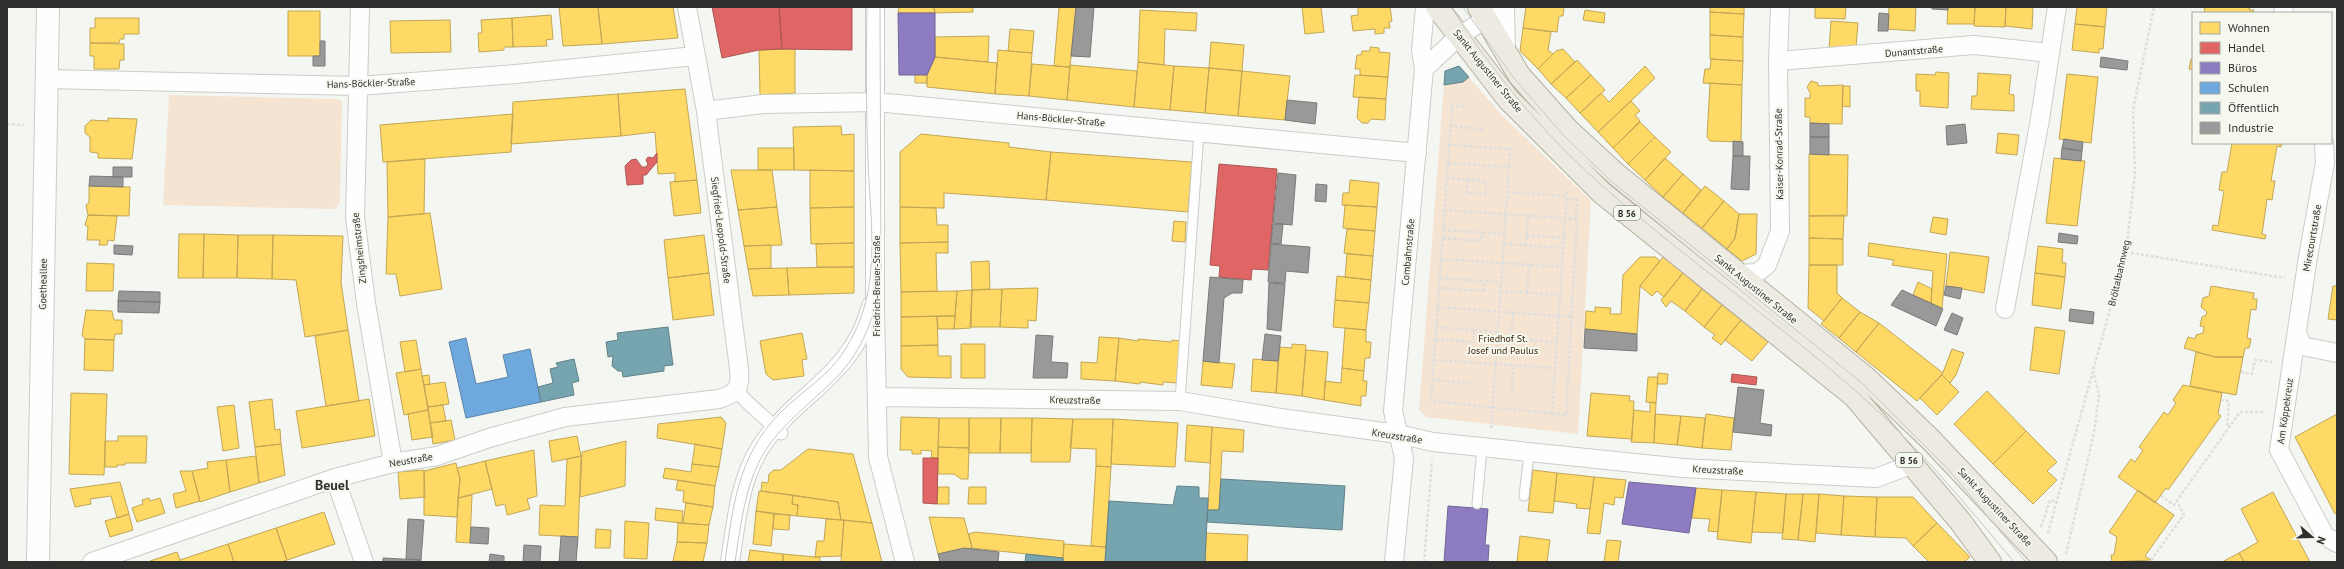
<svg xmlns="http://www.w3.org/2000/svg" width="2344" height="569" font-family="'PT Sans',sans-serif">
  <rect width="100%" height="100%" fill="#f4f6f1"/>
  <path fill="#f6e4d3" d="M1459 66 1501 114 1591 201 1578 434 1426 417 1419 410 1445 71Z
    M169 95 337 99 342 101 340 201 337 207 333 209 163 205Z"/>
  <path fill="#ffd966" stroke="#c1a655" d="M559 7H598L602 44 563 46Z
    M598 7H673L678 38 602 44Z
    M899 7H934L935 13H898Z
    M934 7H973V12L935 13Z
    M1059 7H1076L1070 67 1054 66Z
    M1302 7H1321L1324 32 1305 34Z
    M1358 7H1390L1392 21 1389 22 1390 28H1384V33L1375 34V29L1353 31 1351 16 1358 15Z
    M1526 7H1564L1563 16H1559L1557 32 1523 28Z
    M1710 7H1744V14L1710 12Z
    M1815 7H1846L1845 19 1815 18Z
    M1889 7H1916L1915 31 1888 29Z
    M1948 7H1975L1974 24H1947Z
    M1975 7H2006L2005 27 1974 26Z
    M2006 7H2033L2032 29 2005 26Z
    M2077 7H2107L2105 27 2075 24Z
    M2205 7H2250L2249 10H2254L2253 13H2204Z
    M1140 10 1197 13 1196 31 1165 29 1164 65 1138 62Z
    M1585 10 1605 13 1604 23 1583 20Z
    M288 11H320V56H288Z
    M1710 12 1744 14 1743 37 1710 35Z
    M551 15 553 39 546 40 547 46 513 47 512 18Z
    M95 18H139V34H124V39H120L119 43H90V28H95Z
    M512 18 513 47H504V50L479 52 478 33H482L481 20Z
    M450 20 451 52 391 53 390 21Z
    M1831 21 1858 23 1856 47 1829 49Z
    M2075 24 2105 27 2103 49H2099V53L2072 50Z
    M1523 28 1551 32 1548 50 1553 54 1538 69 1520 51Z
    M1010 29 1034 31 1032 53 1008 51Z
    M1710 35 1743 37V61L1710 59Z
    M989 36 988 62 935 57V37Z
    M1211 42 1244 45 1242 71 1209 68Z
    M90 43 124 44V60H120L119 69H94V56H90Z
    M1370 47 1379 48V52L1390 53 1388 77 1360 75V69H1355L1357 55H1361L1362 51H1370Z
    M795 49V93L760 95 759 50Z
    M1563 49 1575 62 1551 84 1538 69 1556 51Z
    M998 50 1032 53 1029 96 995 94Z
    M935 57 997 63 995 94 927 87V75Z
    M1711 59 1743 61 1742 85 1703 83 1705 69H1710Z
    M2191 59H2193V70L2189 69Z
    M1577 60 1591 75 1566 98 1551 84Z
    M1138 62 1174 66 1170 110 1134 107Z
    M1032 64 1070 67 1067 100 1029 96Z
    M1070 65 1137 71 1134 107 1067 100Z
    M1174 66 1209 68 1205 113 1170 110Z
    M1645 66 1655 78 1598 132 1580 113 1601 93 1609 102Z
    M1209 68 1242 71 1238 116 1205 113Z
    M1242 71 1290 76 1285 120 1238 116Z
    M1936 72 1949 73 1948 108 1920 106V91H1916V74L1935 75Z
    M1978 73 2011 75 2009 94 2014 95V111L1971 109 1972 96H1977Z
    M915 74 927 75V83H915Z
    M2067 74 2098 77 2091 143 2059 139Z
    M1355 75 1388 77 1386 99 1353 97Z
    M1591 75 1605 90 1580 113 1566 98Z
    M1811 81 1818 83V86L1843 85 1842 124 1810 123V117H1805V98H1810V93L1807 87Z
    M1710 83 1742 85 1741 142 1710 141 1707 137Z
    M1843 86H1850V107L1842 106Z
    M685 89 697 180 675 182V173L658 174 655 132 621 136 618 94Z
    M618 94 621 136 511 144 513 102Z
    M1359 97 1386 99 1385 120 1371 119 1368 123H1362L1357 118Z
    M1631 101 1640 111 1635 115 1640 121 1613 148 1598 132Z
    M513 114 511 152 383 162 380 125Z
    M108 118 137 119 132 159 98 158V153L90 152V137L85 133V126L91 120 108 121Z
    M1640 122 1655 137 1628 164 1613 148Z
    M841 126 842 135 854 134V171L794 170 793 127Z
    M1998 133 2019 135 2017 155 1996 153Z
    M921 134 1009 143V147L1051 152 1046 200 944 193V208L900 207V152Z
    M1655 137 1671 152 1645 180 1628 164Z
    M2232 143H2282L2281 147 2277 146 2271 181H2275L2272 200 2267 199 2262 234 2266 235 2265 239 2212 230 2213 225 2218 226 2224 191 2219 190 2222 172H2227Z
    M758 148H794V170H758Z
    M1051 152 1192 162 1188 212 1046 200Z
    M1809 154 1848 155 1847 216H1809Z
    M1665 158 1683 174 1663 197 1645 180Z
    M2054 158 2085 161 2077 226 2046 223Z
    M425 159 424 214 388 217 387 162Z
    M731 170H772L777 207 738 210Z
    M810 170 854 171V207L810 208Z
    M1683 174 1701 190 1683 213 1663 197Z
    M697 180 701 213 674 216 670 182Z
    M1350 180 1379 183 1377 207 1342 205 1343 193H1349Z
    M89 186 130 187 129 216 88 215 86 205 89 203Z
    M1705 186 1724 201 1702 228 1683 213Z
    M1724 201 1739 214 1735 238 1727 249 1702 228Z
    M1345 205 1377 207 1375 231 1343 228Z
    M777 207 782 245 744 246 738 210Z
    M854 207V243L811 244 810 208Z
    M900 207 936 208 937 225H948V242L900 243Z
    M430 213 442 289 400 296 396 274H386L388 217Z
    M1739 214H1757L1756 254 1742 261 1727 249 1735 238Z
    M88 215 117 216 114 241 108 240 107 245H99L100 240H87L88 227 85 225Z
    M1844 215 1843 239 1809 238V216Z
    M1933 217 1948 219 1946 235 1930 232Z
    M1174 221 1186 222 1185 242 1172 241Z
    M1347 229 1375 231 1373 256 1344 253Z
    M179 234H204L203 278H178Z
    M204 234 238 235 237 278H203Z
    M238 235H273L272 279 237 278Z
    M273 235 343 236 341 282 348 330 305 337 296 280 272 279Z
    M704 235 709 273 668 278 664 240Z
    M1809 238 1843 239V265H1809Z
    M948 242V253H936L937 291 901 292 900 243Z
    M854 243V267H817L816 244Z
    M1869 243 1947 254 1942 308 1931 303 1933 271 1892 265 1894 260 1868 256Z
    M771 245V268L748 269 744 246Z
    M2038 246 2063 249 2062 263H2066L2065 277 2035 273Z
    M1950 252 1989 257 1984 293 1946 286Z
    M1347 254 1373 256 1371 280 1345 277Z
    M1640 257H1655L1660 261 1640 286 1637 334 1585 329 1586 311 1595 312V307L1611 308 1610 314H1621L1623 275Z
    M1663 257 1683 273 1664 297 1657 291 1652 296 1640 286Z
    M989 261 990 289 972 290 971 262Z
    M87 263 114 264 113 291H86Z
    M1809 265H1837V293L1842 298 1824 321 1808 308Z
    M854 267V293L789 295 787 268Z
    M787 268 789 295 753 296 748 269Z
    M709 273 714 315 673 320 668 278Z
    M1683 273 1702 289 1685 311 1671 301 1666 307 1661 300Z
    M2035 273 2065 277 2061 309 2032 305Z
    M1337 276 1371 280 1369 303 1335 300Z
    M1918 282 1932 289 1931 303 1913 295Z
    M2211 286 2254 293 2253 299H2257L2256 310 2251 309 2247 338 2251 339 2249 348H2245L2243 357H2215L2184 348 2188 337 2195 339 2196 335 2203 333 2204 327 2200 326 2202 317 2206 315 2207 312 2201 307 2203 298 2209 296Z
    M2333 286H2337V320L2328 319Z
    M1038 288 1036 321 1028 320V328L1000 327 1002 289Z
    M1002 289 1000 327H970L972 290Z
    M1702 289 1722 305 1704 327 1685 311Z
    M972 290 971 328 954 329 957 291Z
    M957 291 955 316 901 317V292Z
    M1842 298 1860 312 1839 338 1821 324Z
    M1335 300 1369 303 1366 330 1333 327Z
    M1722 305 1741 320 1721 345 1712 338 1715 335 1704 327Z
    M86 310 112 311 114 320H122V334H115L114 340 85 339 82 335Z
    M1860 312 1879 323 1856 352 1839 338Z
    M937 316 938 345 901 346V317Z
    M937 316H955L954 329H938Z
    M1741 320 1768 342 1752 361 1725 340Z
    M1879 323 1943 373 1917 401 1856 352Z
    M2035 327 2065 331 2059 374 2030 370Z
    M1345 328 1366 330V342H1371L1370 358H1365L1364 371 1342 368Z
    M348 330 359 401 326 406 315 336Z
    M802 333 807 359 802 360 804 376 773 380 766 374 760 341Z
    M1099 337 1119 338 1115 381 1081 379V362L1097 363Z
    M1119 338 1138 341V339L1172 342V340L1180 341 1177 383 1163 382V385L1140 382V384L1115 381Z
    M85 339 114 340 113 371 84 370Z
    M416 340 421 369 405 372 400 342Z
    M961 344H985V378H961Z
    M1292 344 1306 345 1302 396 1276 393 1280 347 1292 348Z
    M938 345V356H951V378L908 377 901 369V346Z
    M1952 349 1964 353 1956 375 1950 383 1942 375Z
    M1306 350 1328 352 1324 400 1302 396Z
    M2196 352 2215 357H2243L2236 395 2190 386Z
    M1253 359 1278 361 1276 393 1251 391Z
    M1203 361 1235 364 1232 388 1201 385Z
    M1342 368 1364 371 1363 381H1367L1366 396H1361V406L1324 400 1325 381 1341 383Z
    M421 369 428 410 404 415 396 373Z
    M1658 373 1668 374 1667 384H1657Z
    M429 375 430 384 424 385 422 376Z
    M1942 375 1959 392 1937 415 1920 398Z
    M1648 377H1658L1656 403 1646 402Z
    M445 382 449 404 428 407 424 385Z
    M2183 385 2222 393 2218 414 2221 416 2168 490 2166 488 2155 503 2118 477 2131 459 2135 462 2143 450 2139 447 2164 412 2168 415 2176 403 2173 400Z
    M1987 391 2026 431 1993 464 1954 424Z
    M71 393 107 394 104 475 69 474Z
    M1591 393 1630 396 1629 401H1634L1632 439 1587 436Z
    M272 399 275 430 280 429 281 444 255 447 249 402Z
    M369 399 375 436 302 448 296 411Z
    M1650 402 1656 403 1654 443 1631 442 1634 410 1650 412Z
    M234 405 239 448 223 451 217 407Z
    M443 405 446 421 430 423 428 407Z
    M428 410 433 437 412 440 408 414Z
    M1655 414 1681 416 1677 445 1654 443Z
    M1706 414 1734 418 1731 450 1702 448Z
    M2337 414V513L2335 514 2295 437Z
    M1681 416 1705 418 1702 448 1677 445Z
    M721 417 726 423 722 449 657 438 658 424Z
    M901 417 939 418 938 458H931L932 451 921 450V454H912V450H900Z
    M939 418H969V448L938 447Z
    M969 418H1001L1000 453H969Z
    M1001 418H1032L1031 453H1000Z
    M1032 418 1073 419 1070 462H1031Z
    M1073 419H1113L1111 467 1096 466V449L1070 448Z
    M1113 419 1178 423 1175 467 1111 464Z
    M451 420 455 440 433 444 430 423Z
    M1187 425 1212 427 1210 463 1185 461Z
    M1212 427 1244 430 1243 452 1222 451 1219 510H1208Z
    M2026 431 2057 462 2047 471 2057 480 2033 504 1993 464Z
    M118 436H147L146 463H125V465H117V467H105V441H118Z
    M577 436 581 456 552 462 549 441Z
    M626 441 625 486 580 497 582 452Z
    M281 444 285 475 259 483 255 447Z
    M695 444 722 449 719 467 692 464Z
    M938 447 969 448 968 479H961L954 474H938Z
    M808 449 853 454 872 523 841 520 838 502 761 491 762 482 768 483 769 474 774 470H781Z
    M534 450 537 496 527 499 530 509 507 515 505 504 496 506 485 461Z
    M256 456 259 483 230 492 226 460Z
    M581 456 578 537 539 535 540 505 565 506 567 459Z
    M226 460 230 492 200 502 192 471 208 468 207 462Z
    M485 461 492 489 458 498 460 479 457 468Z
    M456 463 460 479 457 517 424 515V471Z
    M692 464 719 467 715 486 663 478 665 468 691 472Z
    M1096 466 1111 467 1106 547 1091 546Z
    M424 470 425 497 400 499 398 472Z
    M1533 470 1557 473 1553 513 1528 511Z
    M180 471H192L200 501 176 508 173 494 186 491Z
    M1557 473 1594 477 1590 509 1576 508 1577 504 1554 501Z
    M1594 477 1626 480 1623 498 1615 497 1614 505 1604 503 1600 534 1587 533Z
    M678 480 715 486 713 507 683 502 684 491 676 490Z
    M120 482 129 514 117 518 111 496 90 499 91 504 75 507 70 489Z
    M938 487H949V504H937Z
    M969 487H986V504H968Z
    M1696 488 1722 490 1718 532 1708 531 1710 519 1692 518Z
    M1722 490 1756 492 1751 543 1717 539Z
    M2138 490 2174 515 2145 556 2151 560 2112 562 2111 555H2114L2117 537 2109 532Z
    M759 491 793 495 792 504 798 505 797 516 756 511Z
    M1756 492 1786 494 1783 533 1752 532Z
    M2273 492 2310 562H2244L2239 553 2258 542 2241 509Z
    M1786 494H1803L1798 540 1782 539Z
    M1803 494H1819L1815 542 1798 540Z
    M1819 494 1844 496 1841 535 1816 533Z
    M472 495 470 543 456 542 458 498Z
    M793 495 838 502 841 520 797 516 798 505 792 504Z
    M1844 496 1877 497 1875 537 1841 535Z
    M1877 497H1913L1937 523 1913 546 1906 538 1875 537Z
    M149 498 150 501 160 498 165 513 137 522 132 508 143 504 142 500Z
    M686 503 713 507 709 525 683 523Z
    M656 508 683 511 682 523 655 520Z
    M756 511 774 514 771 546 753 544Z
    M324 512 335 544 287 560 276 528Z
    M129 514 133 530 110 537 105 521Z
    M774 514 790 515 789 530 773 529Z
    M929 517 964 518 972 548 938 554Z
    M826 519 844 520 841 556 815 557 817 541H824Z
    M844 520 872 523 882 562H841Z
    M625 521 649 523 647 559 624 558Z
    M678 523 709 525 707 543 677 542Z
    M1937 523 1970 557 1964 562H1929L1913 546Z
    M276 528 287 560 281 562H234L228 544Z
    M596 529 611 530 610 548H595Z
    M975 532 1064 541 1063 558 972 548 969 534Z
    M1206 533 1248 535 1247 562H1205Z
    M1520 536 1550 540 1547 562H1517Z
    M1607 540 1621 541 1618 562H1604Z
    M677 542 707 543 703 562 673 561Z
    M228 544 234 562H181L180 560Z
    M1064 544 1106 547 1105 562H1063Z
    M750 550 783 554V562H748Z
    M177 552 181 562H150V561Z
    M2239 553 2244 562H2222Z
    M783 554 815 557H820V562H783Z"/>
  <path fill="#e06666" stroke="#ab5655" d="M712 7H779L782 49 759 50 722 58Z
    M779 7H852V50L782 49Z
    M657 153V162L646 175H643V184L627 185 625 166 631 160 636 159 642 167H646L648 164 646 160 648 157 653 158Z
    M1219 164 1277 169 1268 270 1252 269 1251 280 1219 277 1220 266 1210 265Z
    M1732 374 1757 377 1756 385 1731 382Z
    M923 458H938L937 504 923 503Z"/>
  <path fill="#8e7cc3" stroke="#726596" d="M898 13H935V57L927 75H899Z
    M1629 482 1696 488 1689 533 1622 524Z
    M1448 506 1488 509 1485 545H1489L1488 562H1444Z"/>
  <path fill="#6fa8dc" stroke="#5c84a8" d="M466 338 476 384 508 377 503 355 530 349 541 402 466 418 449 342Z"/>
  <path fill="#76a5af" stroke="#618288" d="M1459 66 1469 77 1463 82 1444 85 1445 71Z
    M668 327 673 365 664 366V371L623 377 622 371H618L612 366 613 356 608 357 606 342 618 340 617 333Z
    M574 359 579 381 572 383 574 395 541 402 538 387 553 383 550 369 558 367 556 363Z
    M1221 479 1345 486 1342 530 1207 522 1208 510H1219Z
    M1177 486 1199 487V498H1208L1205 562H1105L1109 501 1173 505Z
    M1026 554 1063 558V562H1025Z"/>
  <path fill="#999" stroke="#797a79" d="M1076 7H1094L1090 57 1071 56Z
    M1932 7H1948V10L1932 9Z
    M1879 13 1889 14 1888 31H1878Z
    M320 41H325V66H313V56H320Z
    M2101 57 2128 61 2127 70 2100 67Z
    M1287 100 1317 103 1315 124 1285 120Z
    M1810 123 1829 124V137H1810Z
    M1965 124 1967 143 1947 145 1946 126Z
    M1810 137H1829V155L1810 154Z
    M2064 139 2083 142 2082 151 2062 148Z
    M1733 141 1743 142V156H1733Z
    M2062 148 2082 151 2081 161 2061 159Z
    M1733 156H1750L1749 190 1731 189Z
    M113 167H132V177H113Z
    M1278 173 1296 175 1292 225 1273 223Z
    M90 176 123 177V187L89 186Z
    M1316 184 1327 185 1326 202 1315 201Z
    M1273 224H1283L1281 244 1271 243Z
    M2059 233 2078 236 2077 244 2058 242Z
    M1271 244 1310 247 1308 273 1286 271 1285 283 1268 282Z
    M114 245 133 246 132 255 114 254Z
    M1210 277 1243 280 1242 293H1232L1224 298 1219 363 1203 361Z
    M1269 283 1285 284 1281 331 1267 329Z
    M1946 286 1962 288 1960 299 1944 295Z
    M1902 290 1943 309 1936 326 1891 305Z
    M119 291 160 292V302L118 301Z
    M118 301 160 302 159 313 118 312Z
    M2070 309 2094 312 2093 324 2069 321Z
    M1952 313 1963 318 1957 335 1944 330Z
    M1585 329 1637 334V351L1584 348Z
    M1265 334 1281 336 1278 361 1262 360Z
    M1036 335 1053 336 1051 362 1068 363 1067 378H1033Z
    M1738 387 1764 390 1760 423 1772 425 1771 436 1733 432Z
    M408 519 424 520 421 560 406 559Z
    M471 527 489 528 488 544 470 543Z
    M561 536 578 537 576 562H559Z
    M524 545 541 546 540 562H523Z
    M964 548 999 552 998 562H940L938 554Z
    M490 554 504 556V562H489Z
    M383 558 421 560V562H383Z"/>
  <g fill="none" stroke-linecap="round" stroke-linejoin="round">
    <defs>
      <path id="service" d="M1180 401 1199 132
        M1524 496 1529 453
        M1477 504 1482 448"/>
      <path id="pedestrian" d="M736 390 746 401 781 433"/>
      <path id="minor" d="M360 7 355 217 366 303 393 463
        M875 7V309L878 457 905 562
        M1505 7 1506 54
        M2283 13 2284 7
        M1778 61 1974 45 2050 53
        M1424 69 1459 36 1505 7
        M47 79 359 86 516 74 695 56
        M706 111 763 104 876 102 1417 153
        M2324 143 2325 163 2308 257 2279 450 2325 536 2337 543
        M1737 274 1757 273 1767 265 1780 231 1778 61 1780 7
        M2005 309 2040 119 2057 7
        M2297 332 2302 346 2337 353
        M878 397 1180 401 1281 418 1398 434 1433 442 1683 468 1876 478 1913 464
        M335 478 364 562
        M92 562 335 478 393 463 437 456 489 438 565 417 719 399C737 393 741 389 739 369L706 111 687 7
        M730 562C736 524 739 481 760 448 795 393 853 377 871 306
        M1394 562 1404 458 1393 411 1424 69 1421 50 1425 7"/>
      <path id="tertiary" d="M38 562 48 7"/>
      <path id="primary" d="M1437 7 1508 99 1602 193 1854 396 1960 521 1990 562
        M1479 7 1519 75 1568 130 1617 175 1866 378 1930 439 2046 562"/>
    </defs>
    <use href="#service" stroke="#cbcdc9" stroke-width="11"/>
    <use href="#pedestrian" stroke="#cbcdc9" stroke-width="15"/>
    <use href="#minor" stroke="#cbcdc9" stroke-width="20"/>
    <use href="#tertiary" stroke="#cbcdc9" stroke-width="24"/>
    <use href="#primary" stroke="#b5b1a0" stroke-width="24"/>
    <path stroke="#dededd" stroke-width="2.5" stroke-dasharray="3 2" stroke-linecap="butt" d="M7 124 24 125
      M1450 126 1484 129
      M1449 145 1510 149 1509 167
      M1448 163 1509 167 1491 429
      M1447 178 1486 181 1485 194 1467 193V180
      M1507 192 1566 196
      M1566 199 1577 200 1576 219
      M1444 210 1577 219 1566 415 1431 401 1452 106 1467 107
      M1443 230 1504 234
      M1527 235 1528 216
      M1443 238 1481 241 1482 233
      M1504 244 1563 248
      M1526 245 1527 235 1563 238
      M2126 252 2285 278
      M1441 259 1562 267
      M1440 278 1501 282
      M1439 288 1484 291 1485 281
      M1500 291 1559 295
      M1527 292 1529 265
      M1438 307 1572 317
      M1513 313 1511 339 1556 342
      M1474 330 1497 332
      M1436 339 1473 342 1474 330 1436 327
      M1434 360 1555 368
      M2241 372 2252 374 2255 360 2273 362
      M1432 380 1470 383
      M1512 395 1513 365
      M2221 400 2229 401 2227 428
      M1552 414 1567 190
      M2161 496 2174 505 2240 412H2265
      M2041 527 2050 500 2057 502
      M2048 533 2126 252 2135 173 2133 110 2154 7
      M2066 554 2094 433 2099 395 2093 371
      M2151 560 2184 515 2177 501
      M1424 562 1432 461
      M2111 562H2112"/>
    <use href="#service" stroke="#fdfefd" stroke-width="9"/>
    <use href="#pedestrian" stroke="#fdfefd" stroke-width="13"/>
    <use href="#minor" stroke="#fdfefd" stroke-width="18"/>
    <use href="#tertiary" stroke="#fdfefd" stroke-width="22"/>
    <use href="#primary" stroke="#edeae1" stroke-width="22"/>
    <path stroke="#c7c7c6" stroke-width="1" d="M1451 7C1494 74 1545 136 1606 189 1687 260 1776 321 1857 392 1915 443 1965 503 2014 562
      M1463 7 1513 77 1564 136 1612 182 1862 383 1947 468 2026 562
      M725 562C732 512 737 464 770 424 786 404 808 390 826 373 841 359 853 338 860 320 879 271 870 212 868 161 866 110 866 58 867 7
      M735 562C741 524 745 484 765 451 784 422 811 403 835 379 864 350 877 312 881 272L880 7"/>
  </g>
  <g text-anchor="middle" dominant-baseline="central" stroke-width="4" stroke-linejoin="round" paint-order="stroke">
    <g fill="#f5f8ef" stroke="#6a6c67" stroke-width="1">
      <rect x="1614" y="206" width="26" height="14" rx="3"/>
      <rect x="1896" y="453" width="26" height="14" rx="3"/>
    </g>
    <g font-size="9" font-weight="bold" fill="#2f302d">
      <text x="1627" y="213">B 56</text>
      <text x="1909" y="460">B 56</text>
    </g>
    <g font-size="10" fill="#2f302d" stroke="#f5f8ef">
      <text transform="translate(1914 51) rotate(-5)">Dunantstraße</text>
      <text transform="translate(1488 71) rotate(51)">Sankt Augustiner Straße</text>
      <text transform="translate(371 83) rotate(-2)">Hans-Böckler-Straße</text>
      <text transform="translate(1061 119) rotate(5)">Hans-Böckler-Straße</text>
      <text transform="translate(1779 154) rotate(-91)">Kaiser-Konrad-Straße</text>
      <text transform="translate(721 230) rotate(83)">Siegfried-Leopold-Straße</text>
      <text transform="translate(2312 238) rotate(-80)">Mirecourtstraße</text>
      <text transform="translate(359 248) rotate(-96)">Zingsheimstraße</text>
      <text transform="translate(1408 252) rotate(-85)">Combahnstraße</text>
      <text transform="translate(2119 273) rotate(-77)">Bröltalbahnweg</text>
      <text transform="translate(43 284) rotate(-89)">Goetheallee</text>
      <text transform="translate(876 286) rotate(-90)">Friedrich-Breuer-Straße</text>
      <text transform="translate(1756 289) rotate(39)">Sankt Augustiner Straße</text>
      <text transform="translate(1075 400) rotate(1)">Kreuzstraße</text>
      <text transform="translate(2285 411) rotate(-82)">Am Köppekreuz</text>
      <text transform="translate(1397 436) rotate(9)">Kreuzstraße</text>
      <text transform="translate(411 460) rotate(-10)">Neustraße</text>
      <text transform="translate(1718 470) rotate(3)">Kreuzstraße</text>
      <text transform="translate(1995 507) rotate(47)">Sankt Augustiner Straße</text>
    </g>
    <g font-size="10" fill="#40260e" stroke="#f5f8ef">
      <text x="1503" y="338">Friedhof St.<tspan x="1503" dy="12">Josef und Paulus</tspan></text>
    </g>
    <g font-size="14" font-weight="bold" fill="#2f302d" stroke="#f5f8ef">
      <text x="332" y="485">Beuel</text>
    </g>
  </g>
  <rect width="2344" height="569" fill="none" stroke="#2f302d" stroke-width="16"/>
  <rect x="2192" y="12" width="140" height="132" fill="#f5f8ef" stroke="#a6a8a1"/>
  <rect x="2200" y="22" width="20" height="12" fill="#ffd966" stroke="#a6a8a1"/>
  <text x="2228" y="32" font-size="12" fill="#2f302d">Wohnen</text>
  <rect x="2200" y="42" width="20" height="12" fill="#e06666" stroke="#a6a8a1"/>
  <text x="2228" y="52" font-size="12" fill="#2f302d">Handel</text>
  <rect x="2200" y="62" width="20" height="12" fill="#8e7cc3" stroke="#a6a8a1"/>
  <text x="2228" y="72" font-size="12" fill="#2f302d">Büros</text>
  <rect x="2200" y="82" width="20" height="12" fill="#6fa8dc" stroke="#a6a8a1"/>
  <text x="2228" y="92" font-size="12" fill="#2f302d">Schulen</text>
  <rect x="2200" y="102" width="20" height="12" fill="#76a5af" stroke="#a6a8a1"/>
  <text x="2228" y="112" font-size="12" fill="#2f302d">Öffentlich</text>
  <rect x="2200" y="122" width="20" height="12" fill="#999999" stroke="#a6a8a1"/>
  <text x="2228" y="132" font-size="12" fill="#2f302d">Industrie</text>
  <g transform="translate(2312 537) rotate(110)" stroke="#f5f8ef" stroke-width="3" paint-order="stroke">
  <path d="M0-3L7 15L0 10L-7 15Z" fill="#2f302d"/>
  <text y="-6" font-size="11" font-weight="bold" text-anchor="middle" fill="#2f302d">N</text>
  </g>
</svg>
